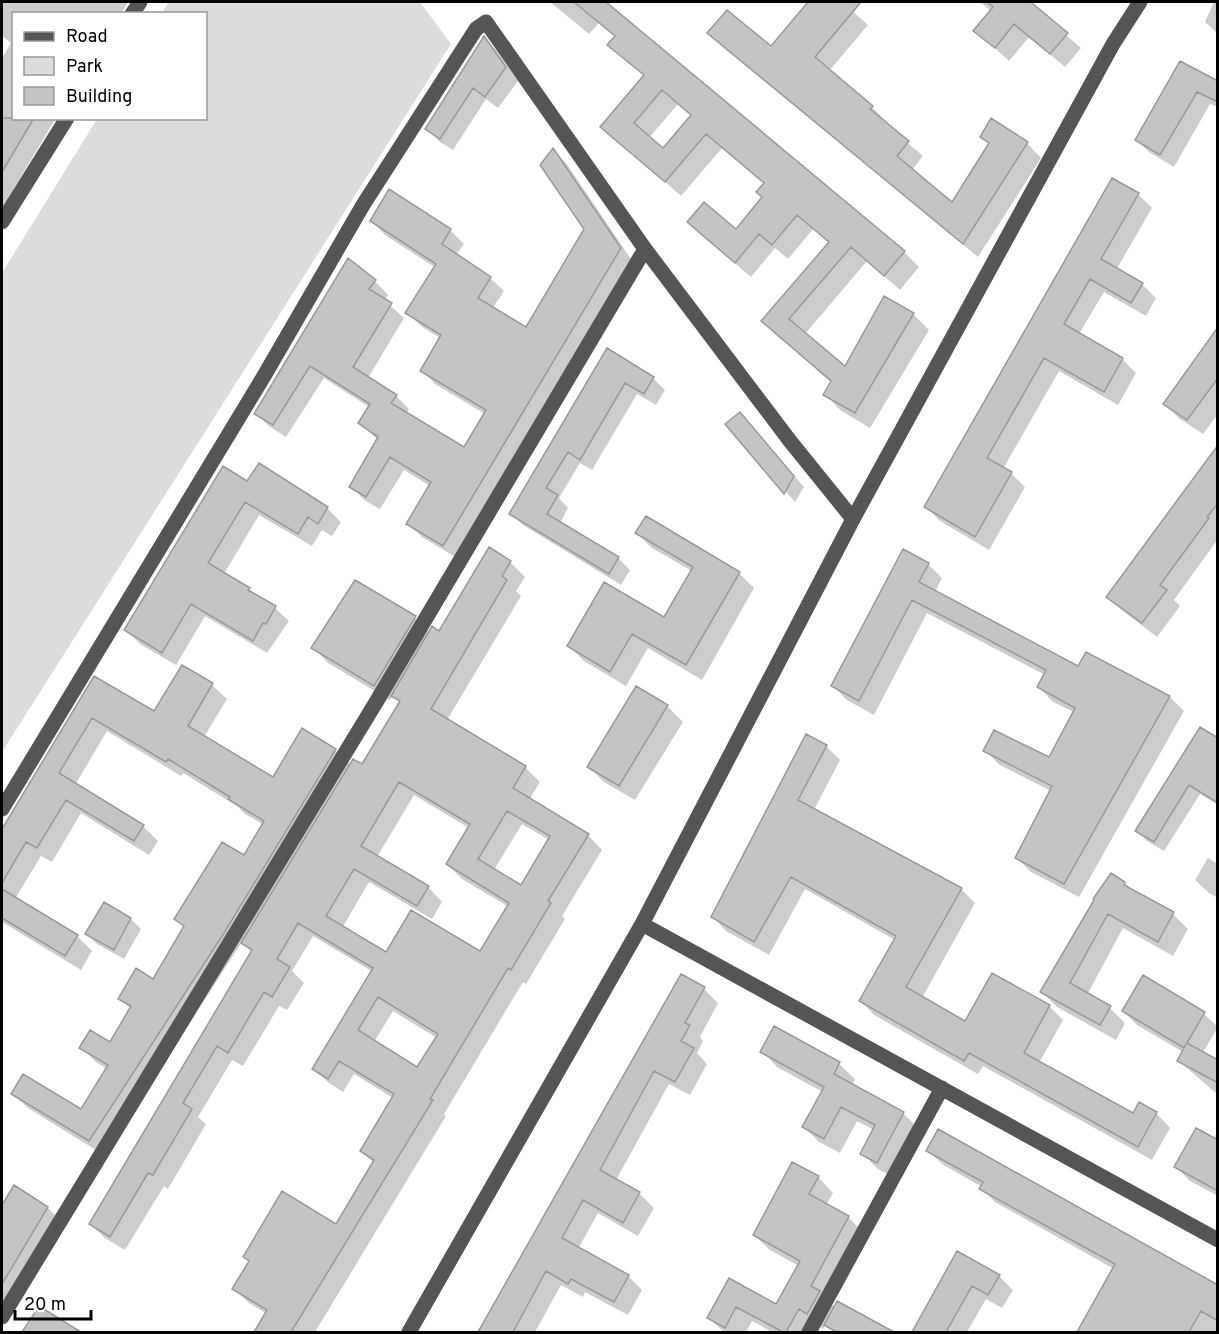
<svg xmlns="http://www.w3.org/2000/svg" width="1219" height="1334" font-family="Overpass,sans-serif">
  <rect width="100%" height="100%" fill="#fff"/>
  <path fill="#dcdcdc" d="M169 2H420L451 44 2 752V273L97 119 206 118V14L162 13Z"/>
  <path fill="#0003" fill-rule="evenodd" d="M2 2H128L121 14H14V118H56L2 208V135L5 129 2 127V58L11 43 2 36Z
    M550 2H603L904 252 919 267 900 290 867 261 805 334 845 368 884 298 913 314 929 330 870 428 840 410 825 394 832 383 763 321 829 243 813 229 788 259 775 248 751 277 704 237 689 222 736 231 764 197 765 184 722 148 681 196 602 127 645 77 610 45 616 37 599 23 589 34ZM678 104 692 116 664 150 649 138Z
    M810 2H842L868 25 829 71 872 107 887 122 885 123 923 156 912 170 953 204 990 145 982 137 1027 143 1041 158 978 257 724 47 709 33 771 48Z
    M980 2H1027L1081 48 1065 67 1029 37 1009 61 975 30 991 11Z
    M1214 2H1218V34L1205 22Z
    M484 38 496 50 518 81 498 108 486 99 453 150 440 142 427 129Z
    M1180 63 1218 82V107L1210 104 1174 167 1149 152 1136 139Z
    M553 150 566 163 633 262 457 558 422 537 408 523 430 486 404 470 380 509 364 500 351 486 378 440 359 423 369 407 324 378 286 437 270 427 256 414 375 281 388 295 384 300 404 318 368 378 396 396 409 409 406 414 465 449 485 414 435 384 422 370 441 339 421 326 407 313 436 268 385 235 372 221 390 191 450 230 464 244 456 255 490 278 504 291 493 308 527 329 586 229Z
    M1138 194 1152 208 1116 270 1142 284 1156 298 1146 316 1104 292 1079 334 1122 359 1136 373 1118 405 1059 371 1003 469 1011 473 1025 487 989 550 940 521 926 507Z
    M1218 347V414L1203 434 1180 419 1164 404Z
    M608 350 653 378 665 390 656 405 637 394 592 470 580 463 559 498 568 508 560 523 618 558 630 570 621 585 523 525 511 514Z
    M728 424H749L804 487 795 502Z
    M1218 448V539L1174 600 1180 606 1157 637 1123 611 1108 597Z
    M248 483 327 508 341 522 332 536 322 530 312 546 259 515 224 574 249 589 258 597 275 608 289 621 267 653 205 616 176 665 140 644 126 630Z
    M637 533 739 573 754 588 702 680 648 648 626 686 584 661 569 646 665 619 692 571 652 548Z
    M510 562 525 577 516 591 521 596 447 720 525 767 540 782 529 800 588 835 602 850 562 916 565 919 526 984 523 982 444 1114 446 1116 315 1332H256L267 1314 249 1303 234 1289 336 1226 374 1163 361 1151 393 1098 354 1074 343 1092 329 1083 314 1069 373 972 313 936 292 971 304 983 287 1010 279 1006 243 1066 232 1060 198 1117 206 1124 168 1189 164 1186 125 1250 105 1238 90 1224 252 952 242 942 104 1155 28 1108 13 1094 81 1111 107 1069 96 1062 81 1047 111 1044 131 1009 120 999 153 981 185 928 175 919 244 857 264 825 245 814 237 806 183 773 181 776 107 731 75 785 143 826 158 841 149 855 81 813 52 862 41 856 15 899 77 936 92 951 81 970 2 922V832L95 679 155 713 212 685 227 699 204 737 273 779 335 750 351 765 362 766 400 703 393 695 390 700 328 663 313 647 415 618 430 633H440ZM414 795 469 828 447 864 462 879 509 907 480 953 386 954 342 928 369 882 432 919 442 902 428 887 377 857ZM522 824 549 840 521 887 494 870ZM393 1011 437 1038 418 1070 374 1042Z
    M928 564 942 578 935 592 1079 668 1086 654 1170 697 1184 711 1079 897 1031 872 1017 858 1051 791 1000 765 985 751 1049 759 1074 712 1053 702 1039 687 1045 675 927 613 874 715 847 700 833 686Z
    M636 688 667 706 683 722 635 800 604 782 589 767Z
    M1218 740V805L1200 794 1164 851 1147 841 1137 831Z
    M826 746 840 760 814 810 961 889 975 903 922 998 966 1023 1049 1006 1063 1020 1039 1063 1134 1115 1140 1104 1157 1114 1170 1128 1152 1160 983 1066 978 1074 874 1015 861 1001 895 940 805 889 769 955 726 931 713 917Z
    M1208 858 1218 864V898L1209 893 1195 880Z
    M1125 883 1133 892 1173 914 1188 929 1173 956 1123 928 1087 995 1110 1008 1125 1023 1116 1040 1057 1007 1042 992Z
    M104 904 131 919 141 929 124 959 97 944 87 934Z
    M682 976 704 989 718 1003 700 1037 703 1041 697 1053 707 1064 690 1095 669 1084 616 1180 639 1193 654 1208 638 1236 598 1213 578 1249 628 1276 642 1290 628 1315 585 1292 583 1297 561 1285 535 1332H479Z
    M1123 1011 1204 1014 1218 1027 1202 1054 1218 1062V1095L1179 1061 1183 1052 1137 1025Z
    M774 1028 839 1064 855 1079 852 1085 903 1113 918 1128 893 1177 878 1169 862 1153 874 1130 857 1121 840 1153 819 1142 804 1127 823 1092 777 1067 762 1051Z
    M1218 1131V1196L1190 1181 1176 1167 1213 1139Z
    M928 1150 1218 1287V1332H1131L1127 1331 1126 1332H1079L1114 1269 995 1202 981 1188 982 1187 942 1164Z
    M818 1177 833 1193 826 1205 848 1217 863 1232 827 1300 835 1308 838 1303 891 1332H834L826 1324 823 1329 815 1323 810 1332H772L752 1321 746 1332H724L709 1318 730 1280 777 1306 799 1266 770 1250 754 1235Z
    M14 1188 48 1208 63 1223 2 1324V1208Z
    M958 1253 999 1276 1013 1290 1002 1308 986 1299 967 1332H914Z
    M39 1308 65 1324 73 1332H23Z"/>
  <path fill="#c4c4c4" stroke="#999" stroke-width="1.5" fill-rule="evenodd" d="M574 2H606L905 251 884 276 851 247 789 319 845 366 884 296 914 313 855 413 823 395 831 381 761 321 829 242 797 215 772 245 759 234 735 263 687 222 704 202 736 229 762 197 756 192 764 183 706 134 665 182 600 127 644 75 607 45 615 36ZM662 90 691 115 663 148 634 123Z
    M808 2H861L815 57 873 106 870 109 909 141 897 156 952 202 989 143 980 137 991 118 1028 142 963 244 707 33 727 10 771 46Z
    M987 2H1033L1032 3 1068 33 1050 54 1014 24 995 48 973 31 993 7Z
    M484 36 506 67 485 97 473 88 440 139 425 129Z
    M1180 61 1218 81V102L1197 92 1160 155 1135 140Z
    M2 118H34L2 172Z
    M553 148 621 248 443 546 406 524 431 482 390 457 366 497 349 487 378 437 358 423 370 404 310 366 273 425 254 414 348 258 376 280 369 289 392 303 353 367 397 395 391 403 464 447 486 410 420 371 441 335 405 313 436 264 370 221 389 189 451 229 442 244 491 277 478 298 526 327 584 229 540 165Z
    M1112 178 1139 193 1101 259 1143 283 1131 303 1090 279 1064 324 1123 358 1104 392 1044 358 987 458 1012 472 975 537 924 507Z
    M1218 327V378L1187 420 1163 404Z
    M607 348 654 377 644 394 625 383 580 460 568 452 546 488 558 495 547 514 619 557 609 574 509 514Z
    M740 412 794 476 784 494 725 424Z
    M1218 445V503L1207 517 1209 518 1160 585 1167 590 1142 623 1106 597Z
    M259 463 328 507 318 524 308 517 298 534 245 502 208 563 250 588 248 590 276 606 266 624 263 623 253 641 191 604 162 653 124 630 223 466 247 481Z
    M646 516 740 572 686 665 632 634 610 672 567 646 604 582 664 617 693 567 635 533Z
    M489 547 511 561 502 576 507 580 431 709 526 766 513 788 589 834 548 901 551 903 511 970 508 968 430 1099 433 1100 291 1332H254L267 1310 232 1289 249 1261 243 1257 282 1191 336 1224 374 1160 360 1151 394 1094 339 1061 328 1079 312 1069 373 968 298 923 277 959 290 967 272 997 264 992 228 1053 217 1046 183 1103 192 1109 153 1175 148 1173 110 1237 89 1224 252 950 241 943 353 759 362 764 400 701 391 696 432 626 439 631ZM399 782 470 824 446 864 509 903 480 951 411 910 386 952 326 916 354 869 417 906 429 886 361 846ZM507 811 550 836 521 885 478 859ZM378 997 438 1034 417 1067 358 1030Z
    M903 549 929 563 919 582 1078 666 1086 652 1170 696 1064 884 1015 858 1052 786 983 751 994 730 1049 757 1075 708 1037 687 1046 670 912 600 859 701 831 686Z
    M355 580 416 616 374 686 311 648Z
    M182 665 213 683 188 726 273 777 302 728 336 749 224 933 89 1141 11 1094 23 1074 81 1109 108 1065 79 1048 90 1030 110 1042 131 1006 118 999 136 968 153 979 184 926 174 919 222 842 244 855 264 821 228 799 230 797 168 759 166 762 92 718 59 773 144 825 134 841 66 800 37 848 26 842 2 883V829L94 676 154 711Z
    M636 686 668 705 619 786 587 767Z
    M1200 727 1218 738V803L1189 785 1154 842 1135 831Z
    M806 734 827 745 798 800 962 888 906 987 965 1021 992 973 1050 1005 1024 1053 1133 1113 1139 1102 1157 1112 1138 1147 969 1053 964 1061 859 1001 896 936 791 877 754 942 711 917Z
    M1111 873 1125 882 1124 885 1174 912 1158 942 1108 914 1070 983 1111 1006 1100 1025 1040 992 1094 900 1093 899Z
    M2 889 78 935 65 956 2 918Z
    M104 902 131 918 114 950 85 934Z
    M681 974 705 987 685 1023 690 1025 681 1041 694 1048 675 1082 654 1071 600 1170 640 1192 623 1223 583 1200 562 1238 629 1275 614 1302 571 1279 568 1284 546 1271 513 1332H478Z
    M1143 975 1205 1012 1187 1043 1218 1060V1083L1177 1061 1186 1044 1184 1048 1122 1011Z
    M774 1026 840 1062 834 1074 904 1112 877 1163 860 1154 875 1125 841 1107 824 1139 802 1127 824 1087 760 1052Z
    M1196 1128 1218 1140V1191L1174 1167Z
    M938 1129 1218 1285V1321L1201 1311 1189 1332H1077L1115 1264 979 1189 983 1182 926 1151Z
    M792 1162 819 1176 809 1194 849 1216 811 1286 820 1291 807 1314 799 1309 786 1332H783L736 1307 725 1328 707 1318 729 1278 776 1304 800 1261 753 1235Z
    M14 1185 48 1207 2 1284V1205Z
    M957 1251 1000 1275 988 1295 972 1286 946 1332H912Z
    M837 1301 894 1332H838L831 1329 824 1325Z
    M39 1306 81 1332H22Z"/>
  <g fill="none" stroke-linecap="round" stroke-linejoin="round">
    <path stroke="#555" stroke-width="15" d="M132 14 140 2
      M2 222 67 118
      M2 809 264 376 363 205 476 29 486 22 645 249 790 441 853 519
      M642 924 1218 1240
      M2 1317 375 704 645 249
      M409 1332 642 924 853 519 1113 44 1140 2
      M809 1332 942 1088"/>
  </g>
  <rect width="1219" height="1334" fill="none" stroke="#000000" stroke-width="6"/>
  <rect x="12" y="12" width="195" height="108" fill="#ffffff" stroke="#999999" stroke-width="1.5"/>
  <rect x="24" y="32" width="30" height="9" fill="#555555" stroke="#999999" stroke-width="1.5"/>
  <text x="66" y="42" font-size="18" fill="#000000">Road</text>
  <rect x="24" y="57" width="30" height="18" fill="#dcdcdc" stroke="#999999" stroke-width="1.5"/>
  <text x="66" y="72" font-size="18" fill="#000000">Park</text>
  <rect x="24" y="87" width="30" height="18" fill="#c4c4c4" stroke="#999999" stroke-width="1.5"/>
  <text x="66" y="102" font-size="18" fill="#000000">Building</text>
  <path d="M15 1310v9h76v-9" fill="none" stroke="#000000" stroke-width="3"/>
  <text x="24" y="1310" font-size="18" fill="#000000" stroke="#ffffff" stroke-width="4.5" paint-order="stroke">20 m</text>
</svg>
